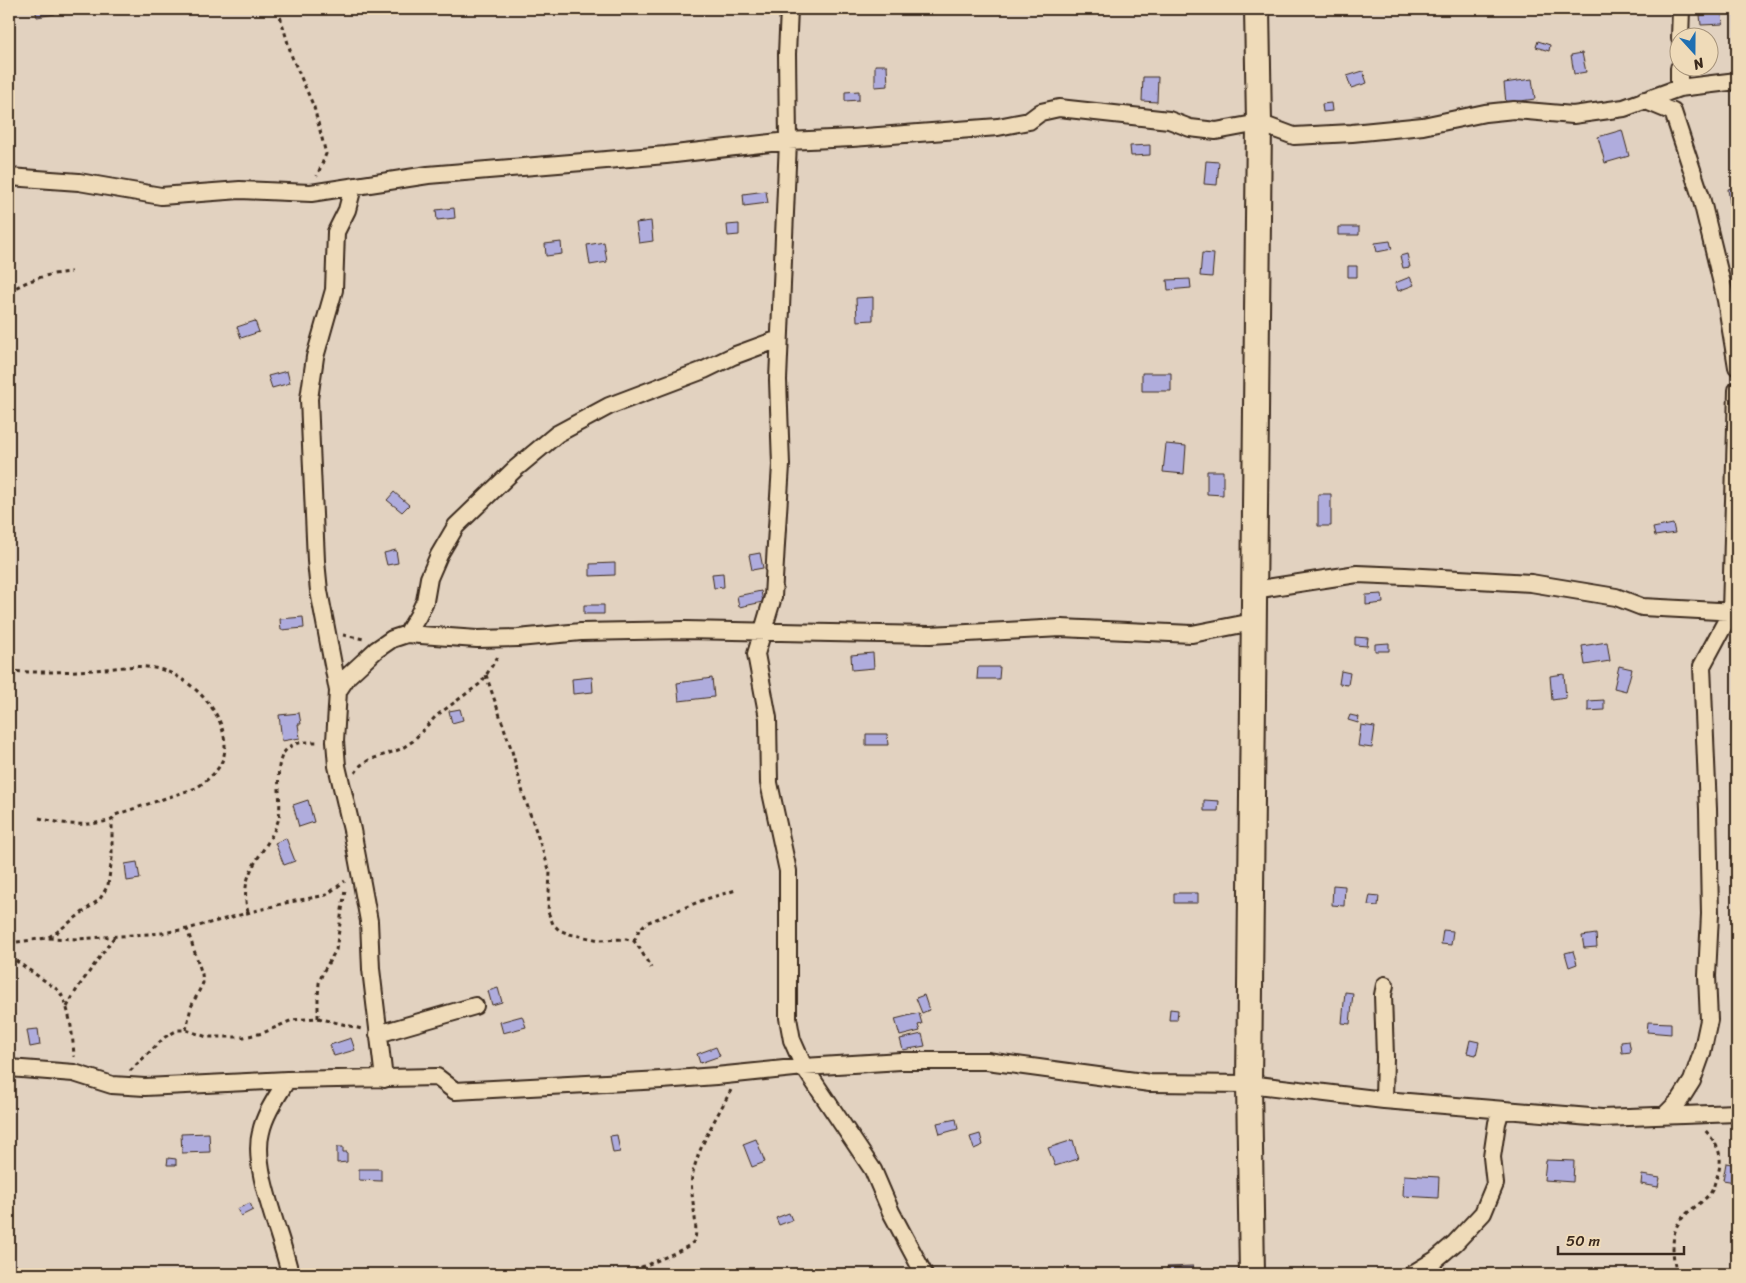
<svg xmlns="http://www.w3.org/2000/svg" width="1746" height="1283" font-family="Sriracha,sans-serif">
  <rect width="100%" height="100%" fill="#e2d2c0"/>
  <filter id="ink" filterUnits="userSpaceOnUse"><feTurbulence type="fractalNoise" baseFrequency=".02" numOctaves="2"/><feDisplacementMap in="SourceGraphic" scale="10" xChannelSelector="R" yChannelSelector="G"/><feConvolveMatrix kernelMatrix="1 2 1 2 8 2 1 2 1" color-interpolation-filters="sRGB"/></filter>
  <g filter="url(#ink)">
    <path fill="#afacdd" stroke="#3b2a1e" d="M35 9H54L55 14 37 17Z
      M1722 14 1723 24 1701 25 1700 15Z
      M1538 41 1550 45 1549 51 1536 47Z
      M1582 53 1586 72 1574 74 1571 55Z
      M875 65H887L888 86 875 87Z
      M1363 71 1367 83 1351 88 1347 76Z
      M1143 77H1158L1157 102 1142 101Z
      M1532 79 1535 99 1506 103 1504 83Z
      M859 91V100L845 101V92Z
      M1331 103 1332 111 1323 112 1322 104Z
      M1622 130 1629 156 1605 163 1598 137Z
      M1150 145V155L1131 156 1130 146Z
      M1206 161 1219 162 1217 185 1204 184Z
      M1737 187V210L1731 211 1728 189Z
      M766 191 768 203 744 206 743 194Z
      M454 208 455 218 437 220 436 210Z
      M651 221 653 241 639 243 636 223Z
      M739 224V235L728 236 727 225Z
      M1338 227H1359V235H1338Z
      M1390 241 1392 249 1377 252 1375 243Z
      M561 242 562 254 546 256 545 244Z
      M604 242 607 262 590 265 587 245Z
      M1202 253 1214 254 1212 277 1200 276Z
      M1407 254 1410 267 1403 268 1400 256Z
      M1348 266H1357V277H1348Z
      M1410 277 1414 285 1398 291 1395 283Z
      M1190 279 1191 288 1168 290 1167 280Z
      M873 297V320L857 321 856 298Z
      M255 321 259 332 241 338 237 327Z
      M287 371 290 383 272 388 268 376Z
      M1142 373H1171V391H1142Z
      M1166 444 1186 446 1184 474 1163 472Z
      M1207 471H1223V495L1207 494Z
      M394 492 409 505 402 512 387 500Z
      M1318 494H1331V526H1318Z
      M1673 524 1675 533 1655 536 1653 528Z
      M396 550 398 563 387 565 384 553Z
      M760 553 763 568 752 570 749 555Z
      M615 563V575L590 576V564Z
      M723 573 724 587 714 588 712 574Z
      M761 591 763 602 739 607 737 596Z
      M1382 594 1383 603 1366 605V595Z
      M584 605H604V614H584Z
      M303 617 304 628 281 630 280 619Z
      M1355 637 1368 638 1367 646 1355 645Z
      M1607 642 1610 661 1585 665 1582 646Z
      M1389 643V651H1375V644Z
      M873 653 874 668 852 670 851 655Z
      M1619 666 1632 669 1626 691 1614 688Z
      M978 667H1000L999 679H977Z
      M1341 671 1350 673 1348 685 1339 684Z
      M1564 674 1566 698 1552 700 1550 676Z
      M592 677 593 692 573 694 572 679Z
      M712 678 714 697 679 701 677 683Z
      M1604 700V710L1588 711V701Z
      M460 709 463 720 452 723 449 711Z
      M299 713 301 724H298L300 738 282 741 279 715Z
      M1350 715 1359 717 1358 723 1348 720Z
      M1361 725 1375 727 1372 748 1358 746Z
      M866 734H887L888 745H866Z
      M308 800 314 822 299 827 293 805Z
      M1204 800 1219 801 1218 811H1204Z
      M286 838 295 861 284 865 275 843Z
      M137 862 140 879 127 881 125 864Z
      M1333 885 1345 886 1344 906 1332 905Z
      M1174 893H1198V903H1174Z
      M1370 895 1379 896 1378 906 1368 905Z
      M1443 930 1453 931 1451 945 1441 944Z
      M1596 934 1597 947 1584 948 1582 936Z
      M1573 951 1577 964 1569 967 1565 953Z
      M498 988 502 1002 492 1005 488 991Z
      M1345 992 1353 993 1350 1024 1342 1023Z
      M924 995 929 1010 922 1013 916 998Z
      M1170 1009 1178 1010 1177 1020H1169Z
      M919 1013 922 1024 918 1025 920 1031 900 1036 895 1019Z
      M522 1016 526 1027 503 1033 500 1022Z
      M1648 1022 1671 1023V1034L1647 1032Z
      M38 1029 40 1045 30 1047 27 1030Z
      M922 1034 925 1046 903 1050 900 1039Z
      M351 1038 355 1050 334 1056 330 1045Z
      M1470 1040 1479 1042 1476 1055 1467 1053Z
      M1629 1041 1631 1052 1622 1053 1621 1042Z
      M716 1047 720 1056 700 1063 697 1054Z
      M956 1119 958 1129 940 1134 937 1123Z
      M209 1133 210 1152 182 1153 181 1134Z
      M980 1134 983 1145 974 1149 970 1137Z
      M617 1135 620 1152 613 1153 610 1136Z
      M756 1139 765 1162 752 1167 743 1144Z
      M1073 1140 1078 1159 1055 1166 1048 1148Z
      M9 1143 12 1144 10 1154H9Z
      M337 1147H343V1152H347V1162L337 1163Z
      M168 1158 176 1159V1165H167Z
      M1546 1160 1574 1161 1573 1182 1544 1180Z
      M1726 1163 1737 1165 1735 1182 1723 1180Z
      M359 1169H381V1181L359 1180Z
      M1404 1175 1439 1177 1438 1198 1403 1196Z
      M1642 1175 1660 1178 1658 1187 1641 1184Z
      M250 1203 253 1210 241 1216 237 1209Z
      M789 1213 792 1220 779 1225 776 1218Z
      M1193 1266V1274H1167V1267Z"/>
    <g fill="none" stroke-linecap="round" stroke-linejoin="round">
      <defs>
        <path id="minor" d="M789 9 787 54 788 141 852 138 998 127 1029 121 1041 112 1059 108 1169 120 1190 128 1216 131 1259 123 1294 136 1352 133 1423 126 1485 113 1514 110 1573 115 1624 108 1679 88 1737 81
          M1680 38 1681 9
          M1679 88V68
          M1644 100 1673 112 1701 197 1726 300 1737 367
          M9 177 79 182 161 196 240 190 311 193 428 175 666 155 788 141 778 380 781 465 776 544 773 597 756 654 768 718 769 783 788 871V1018L792 1040 804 1067 873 1170 891 1212 924 1274
          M1254 590 1357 574 1405 576 1531 583 1616 597 1642 607 1737 612
          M407 634 418 616 425 601 429 578 439 555 456 526 515 469 557 434 609 406 704 370 733 356 779 339
          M338 691 319 591 316 561 309 399 315 357 334 290 336 232 347 210 353 187
          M378 1034 475 1006
          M9 1068 74 1073 112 1085 145 1087 287 1080 437 1077 455 1091 662 1080 716 1076 804 1067 901 1061H987L1150 1083 1249 1084 1384 1100 1602 1118 1737 1113
          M384 1079 371 969 369 921 352 830 337 766 335 741 338 691 348 676 361 664 376 650 392 639 407 634 477 639 518 638 581 632 685 630 930 635 1061 628 1192 634 1253 622
          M287 1080C277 1097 265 1113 261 1132 251 1169 282 1235 290 1274
          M1384 1100 1385 1057 1383 995 1385 985
          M1665 1115 1680 1100 1692 1081 1702 1053 1709 1020 1707 976 1710 914 1708 809 1702 666 1731 612 1737 390
          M1412 1274 1435 1260 1455 1243 1483 1213 1495 1184 1492 1157 1497 1123 1501 1110"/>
        <path id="secondary" d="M1252 1274 1249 1084 1259 123 1257 9"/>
      </defs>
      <use href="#minor" stroke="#3b2a1e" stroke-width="20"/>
      <use href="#secondary" stroke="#3b2a1e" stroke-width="28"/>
      <path stroke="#3b2a1e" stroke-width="3" stroke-dasharray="4 4" stroke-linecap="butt" d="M280 9V16L292 57 314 107 326 154 317 176
        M9 291C32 279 45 274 71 272
        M343 635 364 639
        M9 671C36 673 65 672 93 670 113 669 134 664 154 668 182 672 217 703 223 732 230 759 218 773 196 788L115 815 112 820V858L108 885 100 899 57 932 47 938
        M486 675 512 751 523 793 550 872 548 912 553 924 559 930 569 934 600 940 626 939 634 941 640 949 651 968
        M355 773 361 765 369 760 401 749 413 741 436 716 481 683 499 655
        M39 818C68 825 83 827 112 820
        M248 912C237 870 266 856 278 821 284 800 271 766 286 750 294 741 308 742 319 742
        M634 941 639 930 646 923 706 899 736 890
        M9 943 47 938 77 939 162 933 187 929 285 903 326 895 345 881
        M9 956 58 990C70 1004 73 1038 74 1057
        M67 1007 77 989 115 936
        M318 1018V997L319 983 323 972 336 950 345 890
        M186 1030 191 1007 203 983 202 974 187 929
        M130 1071 165 1037 178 1030H186L207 1037H244L263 1033 292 1020 318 1018 362 1029
        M626 1274C637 1268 690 1249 694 1241 700 1230 689 1193 692 1177 698 1146 717 1117 731 1090
        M1677 1274C1673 1260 1671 1242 1676 1228 1683 1211 1701 1206 1711 1192 1713 1189 1714 1185 1715 1182 1725 1158 1720 1147 1704 1129"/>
      <use href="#minor" stroke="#efdbb9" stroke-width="16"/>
      <use href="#secondary" stroke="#efdbb9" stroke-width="24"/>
    </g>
  </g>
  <rect width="1746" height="1283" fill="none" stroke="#efdbb9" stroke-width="30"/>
  <rect x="15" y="15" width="1716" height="1253" fill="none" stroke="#3b2a1e" stroke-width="2" filter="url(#ink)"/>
  <g transform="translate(1694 52) rotate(159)"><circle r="24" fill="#efdbb9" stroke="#a7947b"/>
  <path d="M0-4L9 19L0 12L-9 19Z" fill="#1f6fb2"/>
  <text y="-8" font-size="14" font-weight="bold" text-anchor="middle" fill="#3b2a1e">N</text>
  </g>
  <path d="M1558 1246v8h126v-8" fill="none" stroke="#3b2a1e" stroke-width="2.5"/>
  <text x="1566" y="1246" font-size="15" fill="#3b2a1e" stroke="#efdbb9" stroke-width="4" paint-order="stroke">50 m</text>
</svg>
